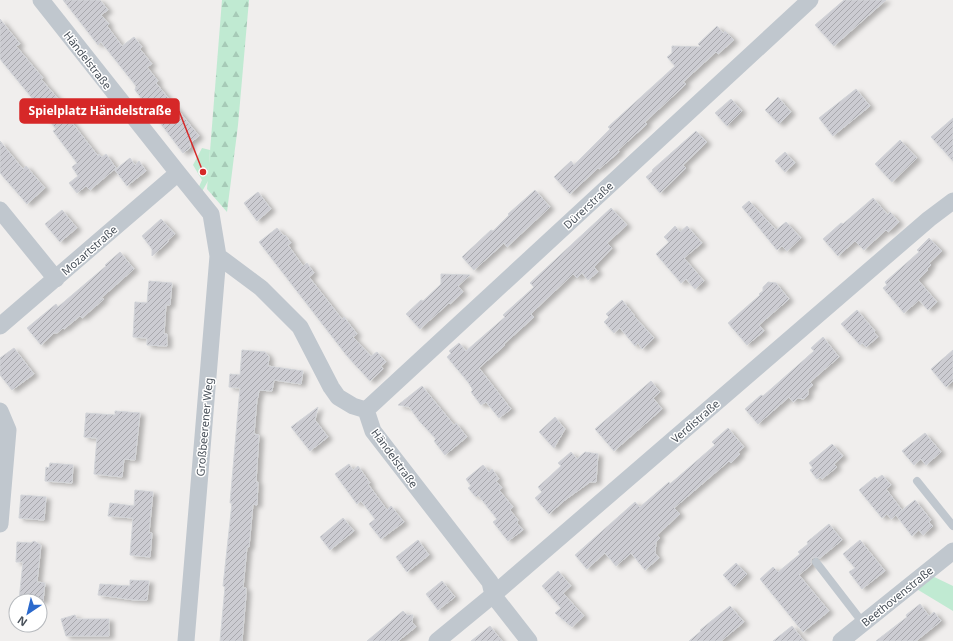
<svg xmlns="http://www.w3.org/2000/svg" width="953" height="641" font-family="'Noto Sans',sans-serif">
  <defs>
    <pattern id="forest-firs" width="22" height="20" patternUnits="userSpaceOnUse"><rect width="22" height="20" fill="#c0ead2"/><path d="M5 1l3.5 6h-7zM16 11l3.5 6h-7z" fill="#a6cab7"/></pattern>
    <pattern id="building-hatch" width="6" height="6" patternUnits="userSpaceOnUse"><rect width="6" height="6" fill="#ccccd2"/><path d="M-1 1l2-2M0 6l6-6M5 7l2-2" fill="none" stroke="#a8a8ad"/></pattern>
    <filter id="shadow"><feDropShadow dx="4.5" dy="2.5" stdDeviation="2" flood-color="#0004"/></filter>
  </defs>
  <rect width="100%" height="100%" fill="#f0eeed"/>
  <path fill="#c0ead2" d="M202 148 210 150 208 181 200 195 197 191 202 180 193 165Z
    M926 573 953 586V611L910 585Z"/>
  <path fill="url(#forest-firs)" d="M222 0H249L238 125 227 212 207 189Z"/>
  <path fill="url(#building-hatch)" stroke="#d2d4d8" filter="url(#shadow)" d="M63 0H100L108 10 101 15 109 24 107 26 122 46 134 37 142 47 140 49 152 64 147 67 158 81 156 83 199 136 190 143V148L183 153 135 90 136 86 101 42 98 45Z
    M844 0H886L834 46 815 25Z
    M0 19 20 44 16 46 43 78 41 79 66 108 63 111 98 156 99 154 102 157 106 154 116 168 90 190 86 186 77 193 69 183 78 176 72 167 77 163 53 131 56 129 35 104 36 103 0 59Z
    M717 26 723 33 725 31 734 40 718 54 716 52 683 82 686 84 645 122 647 124 618 150 619 152 599 169 598 168 570 194 554 177 571 161 574 165 610 129 608 127 675 66 667 57 672 53V46L701 47 698 44Z
    M856 89 870 106 833 136 819 118Z
    M778 97 791 112 779 124 765 110Z
    M731 99 742 111 727 126 715 113Z
    M953 118V161L931 137Z
    M696 131 707 142 683 165 686 168 660 193 646 177 653 171 652 170Z
    M900 140 917 158 892 182 875 164Z
    M0 141 23 169 26 166 45 188 27 204 0 173Z
    M785 152 795 163 785 172 775 161Z
    M130 158 135 165 139 161 146 171 127 186 115 170Z
    M535 190 550 207 507 247 504 243 474 270 462 257 491 230 493 231 509 215 508 214Z
    M258 192 271 209 257 221 244 203Z
    M873 198 888 215 890 212 899 222 888 232 886 230 864 250 855 241 838 256 823 239 841 223 843 224Z
    M749 201 776 230 786 222 801 238 787 251 782 246 777 250 742 207Z
    M611 208 627 225 607 243 612 248 594 267 598 272 588 280 582 273 577 278 573 274 538 307 531 314 534 317 504 344 505 345 479 368 511 409 499 418 486 402 481 405 471 392 473 390 468 382 447 357 451 353 449 351 459 343 466 351 505 317 503 315 534 287 530 283Z
    M62 210 77 228 60 242 45 224Z
    M161 219 175 234 168 240V242L152 256V249L142 236Z
    M675 226 680 232 687 226 702 243 684 258 704 281 695 289 686 279 681 283 656 254 669 242 664 237Z
    M277 228 283 235 286 236 291 243 288 245 303 266 307 263 314 273 309 277 342 319 344 317 357 334 353 337 371 356 377 352 386 362 381 366 383 369 370 381 347 356 259 242Z
    M929 238 942 251 929 263 931 265 927 269 928 270 918 280 937 302 928 310 919 300 904 313 883 288 887 285 885 282 919 252 917 250Z
    M120 252 134 269 100 299H104L82 318 80 316 64 329 63 328 57 333H54L41 345 27 328 56 304 58 307 106 266 105 265Z
    M441 274 470 275 458 286 463 292 450 304 449 303 420 329 406 314 421 300 423 301 441 284Z
    M149 281 172 283 170 305H166L164 334H167V346L147 345V338L133 337 135 302 147 303Z
    M768 282 776 283 789 299 759 325 764 331 747 345 728 323 760 295 759 294 763 291V287Z
    M622 300 634 315V316L654 338 642 349 638 343 635 346 620 328 614 333 604 322 609 317 606 314Z
    M857 310 875 331 874 332 878 337 866 347 862 343 860 345 841 324Z
    M823 337 839 357 810 382 813 385 808 389V395L804 399 798 398 793 402 789 397 758 424 745 409 761 395 763 396 814 351 811 348Z
    M14 348 34 374 12 390 0 375V358Z
    M242 350 265 352 269 357 268 366 303 371 301 384 274 380 272 391 259 390 258 397 257 399 254 434 259 435 256 482H258L257 505 253 504 249 547H247L243 588H246V595L242 641H220L225 587 223 586 232 503H230L240 388 229 387 230 374 240 375Z
    M953 350V381L946 387 931 369Z
    M651 381 660 392 653 398 662 409 614 451 595 429Z
    M422 386 454 425 456 423 467 437 445 455 434 441 436 439 420 422 409 407 398 405Z
    M318 407 315 420 328 437 310 451 291 427Z
    M115 411 140 413 135 460 124 459 122 477 94 474 97 438 84 437 86 413 115 415Z
    M555 417 565 429 554 448 539 432Z
    M728 428 744 447 738 452 740 454 731 463 729 461 674 508 680 514 657 535 660 538 656 542 655 553 659 558 645 570 631 553 616 566 605 553 587 569 575 555 635 502 640 507 669 482 670 484 715 445 712 442Z
    M925 433 941 452 926 465 921 459 914 465 902 451Z
    M832 444 843 456 834 464 837 467 822 479 820 477 817 479 810 470 813 468 809 463Z
    M571 452 577 459 585 452 598 454 596 482H590L565 500 549 514 535 498 542 492 538 487 561 466 558 463Z
    M50 463 73 465 72 483 45 481 46 467 49 468Z
    M349 464 353 470 358 466 370 483 368 484 387 510 391 506 404 522 381 539 369 524 375 519 361 501 357 504 335 474Z
    M483 465 489 472 492 469 499 479 496 481 502 488 499 490 513 507 510 510 518 520 517 523 523 530 508 541 493 522 497 519 478 495 476 497 468 488 471 486 466 479Z
    M882 475 891 485 886 489 902 510 896 515 915 500 931 520 929 522 933 526 923 535 919 530 912 536 896 515 891 519 887 514 882 518 859 490 875 477 877 479Z
    M135 490 153 492 149 533H152L150 557 130 555 133 518 108 516 110 503 134 506Z
    M21 495 46 497 44 520 19 518Z
    M343 518 354 531 330 550 320 537Z
    M829 524 842 540 820 558 816 557 812 558 811 560V565L799 575 829 611 803 632 760 579 773 567 778 572 800 554 798 552 808 544 807 542Z
    M418 540 429 555 407 572 396 557Z
    M860 540 885 571 862 589 849 572 855 568 843 554Z
    M34 541 41 545 37 582 45 583 43 601 19 600 23 562H16L17 542 31 543Z
    M736 563 747 574 734 587 723 575Z
    M558 571 571 586 563 593 584 616 572 627 555 613 561 608 542 586Z
    M130 580 149 581 147 600H135L98 595 100 584 130 586Z
    M442 581 455 597 438 610 426 594Z
    M920 604 929 616 934 612 941 621 916 641H876L907 617 906 615Z
    M730 606 744 622 721 641H689L701 631 700 630Z
    M403 611 407 615H413L412 622 416 627 398 641H367Z
    M75 615 77 619H109V636H66L61 619Z
    M490 626 502 641H471Z
    M792 626 804 641H773Z"/>
  <g fill="none" stroke-linecap="round" stroke-linejoin="round">
    <path stroke="#c0c7ce" stroke-width="8" d="M917 481 953 526
      M816 562 863 623"/>
    <path stroke="#c0c7ce" stroke-width="17" d="M41 0 178 173 211 214 218 256 186 641
      M0 210 56 279
      M218 256 261 288 300 327 331 387 338 397 353 406 366 410
      M0 326 178 173
      M366 410 810 0
      M366 410 373 431 490 582 493 595 529 641
      M0 411 8 430 0 524
      M437 641 493 595 929 219 953 201
      M841 641 953 551"/>
  </g>
  <g text-anchor="middle" dominant-baseline="central" stroke-width="3" stroke-linejoin="round" paint-order="stroke">
    <g font-size="11" fill="#485059" stroke="#fff">
      <text transform="translate(88 60) rotate(52)">Händelstraße</text>
      <text transform="translate(588 205) rotate(-43)">Dürerstraße</text>
      <text transform="translate(89 250) rotate(-41)">Mozartstraße</text>
      <text transform="translate(695 421) rotate(-41)">Verdistraße</text>
      <text transform="translate(204 427) rotate(-85)">Großbeerener Weg</text>
      <text transform="translate(395 458) rotate(54)">Händelstraße</text>
      <text transform="translate(897 596) rotate(-39)">Beethovenstraße</text>
    </g>
  </g>
  <path fill="none" stroke="#d62828" stroke-width="1.5" d="M203 172L179 111"/>
  <circle fill="#d62828" stroke="#fff" stroke-width="1.5" cx="203" cy="172" r="4"/>
  <rect fill="#d62828" stroke="#d62828" stroke-width="1.5" x="20" y="99" width="159" height="24" rx="4"/>
  <g font-size="12" text-anchor="middle" font-weight="bold" fill="#fff">
    <text x="100" y="115">Spielplatz Händelstraße</text>
  </g>
  <g transform="translate(28 613) rotate(215)"><circle r="19" fill="#ffffff" stroke="#b6b9bd"/>
  <path d="M0-3L7 15L0 10L-7 15Z" fill="#2b69cc"/>
  <text y="-6" font-size="11" font-weight="bold" text-anchor="middle" fill="#485059">N</text>
  </g>
</svg>
